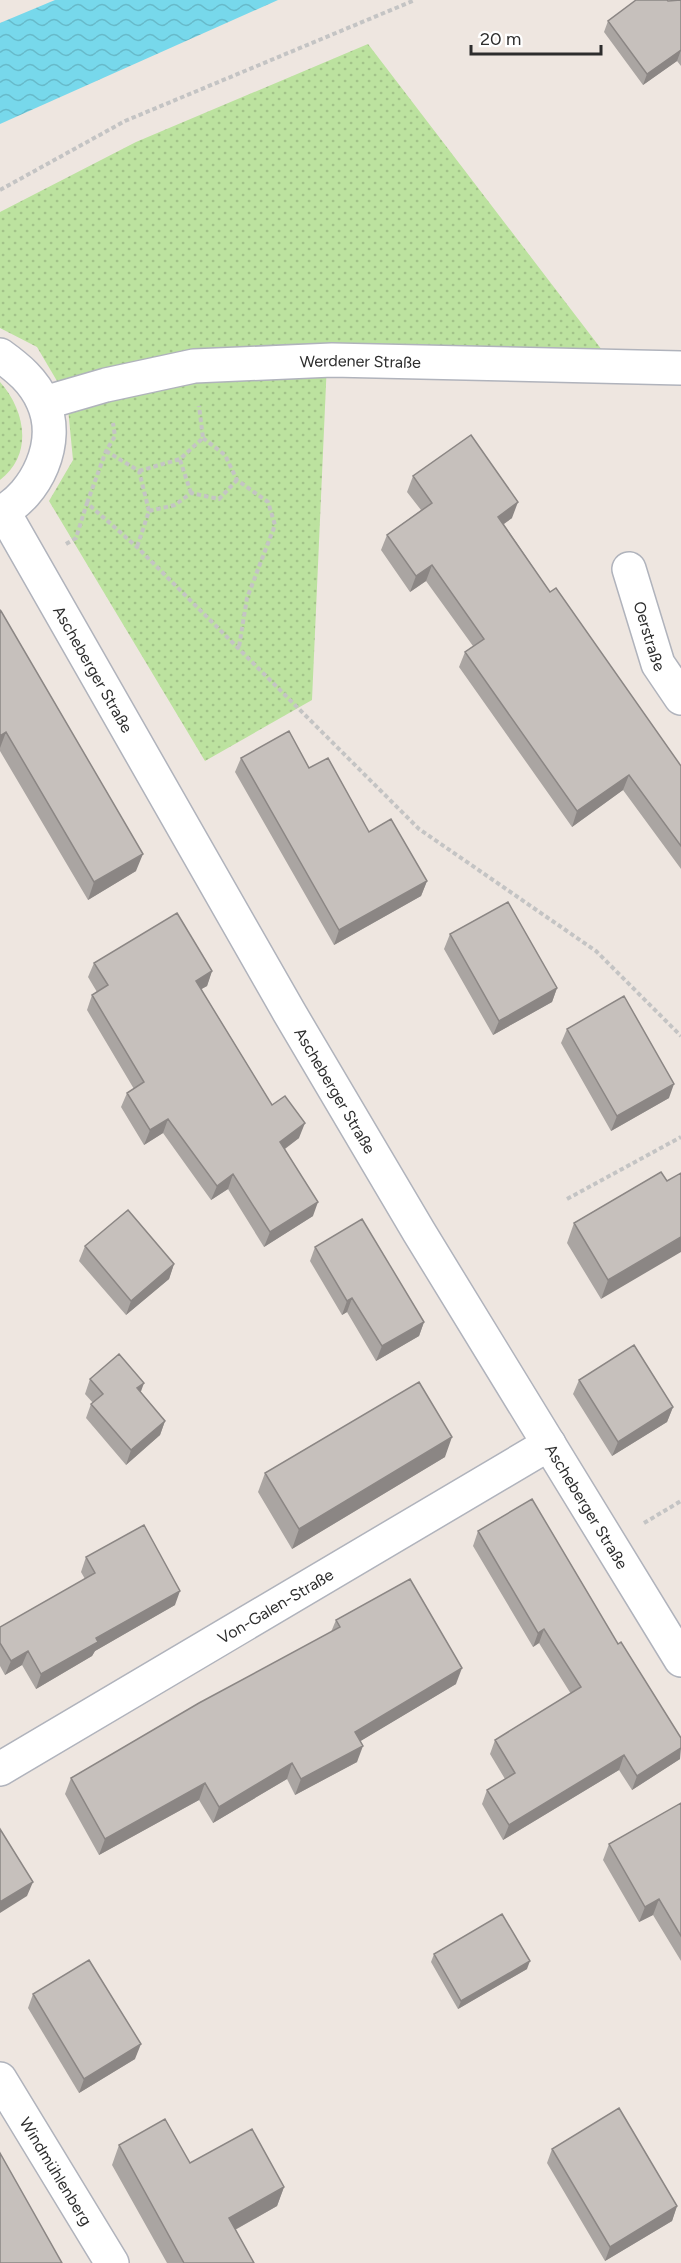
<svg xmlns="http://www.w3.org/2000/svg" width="681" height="2263" font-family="Figtree,sans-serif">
  <defs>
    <pattern id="grass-dots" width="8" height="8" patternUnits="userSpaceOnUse" patternTransform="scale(1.5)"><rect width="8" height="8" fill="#bce29f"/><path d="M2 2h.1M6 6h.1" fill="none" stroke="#a2c289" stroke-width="1.8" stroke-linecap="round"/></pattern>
    <pattern id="water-waves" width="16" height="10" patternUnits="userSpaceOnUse" patternTransform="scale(1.5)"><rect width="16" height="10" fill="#77d8eb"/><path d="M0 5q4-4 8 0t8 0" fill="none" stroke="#67baca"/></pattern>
  </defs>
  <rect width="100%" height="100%" fill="#eee6e0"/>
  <path fill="url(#grass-dots)" d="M368 44 615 367 327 362 312 700 205 761 49 501 73 460 67 398 37 347 0 328V212L136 142Z
    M0 382C25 410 34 454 0 480Z"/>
  <path fill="url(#water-waves)" d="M55 0H278L0 124V23Z"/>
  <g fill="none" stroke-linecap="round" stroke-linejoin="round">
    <defs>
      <g id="minor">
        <path d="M0 355C18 368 34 381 43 402 61 442 37 494 0 513"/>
        <path id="s1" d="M44 403 106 385 194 366 332 360 681 368"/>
        <path id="s2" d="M3 511 289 1012 419 1232 681 1660"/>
        <path id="s3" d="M629 569 658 664 681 698"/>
        <path id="s4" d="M0 1769 549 1444"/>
        <path id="s5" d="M0 2079 112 2263"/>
      </g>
    </defs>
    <use href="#minor" stroke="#b0b3bc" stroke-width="36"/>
    <path stroke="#c4c4c4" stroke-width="4" stroke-dasharray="4.5 3" stroke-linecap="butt" d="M0 190 125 121 415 0
      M203 438 225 455 237 480 268 502 275 525 247 598 239 647
      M106 451 139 471 149 511 137 547
      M180 460 191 493
      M139 471 180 459 203 438 199 406
      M87 503 106 451 115 436 113 423
      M149 511 175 505 191 493 219 499 237 480
      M66 544 76 538 87 503 137 547 419 829 596 951 681 1036
      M567 1199 681 1137
      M644 1523 681 1501"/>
    <use href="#minor" stroke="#fff" stroke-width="33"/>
  </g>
  <path fill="#aaa5a2" d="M681 0V66L677 61 643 85 604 32 608 21 668 1Z
    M413 476 512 518 504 524 550 592 681 766V869L623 790 572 827 459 667 465 652 473 646 426 581 410 592 381 550 387 535 421 510 407 492Z
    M0 610 136 871 88 900 0 751Z
    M241 758 309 768 369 832 427 881 421 896 334 945 235 772Z
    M450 934 557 988 552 1002 493 1035 444 949Z
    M94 963 212 971 207 986 201 989 272 1105 299 1138 285 1149 313 1216 264 1247 228 1189 211 1200 163 1133 144 1145 121 1107 127 1093 134 1089 87 1010 92 995 97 992 88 977Z
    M567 1029 669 1098 611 1131 561 1043Z
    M661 1172 601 1299 567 1243 574 1223Z
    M85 1246 174 1264 169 1279 126 1315 79 1261Z
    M315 1247 424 1322 419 1336 376 1361 347 1312 342 1315 310 1261Z
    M90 1379 141 1392 165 1421 160 1435 126 1465 86 1418 91 1404 93 1403 85 1394Z
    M579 1380 673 1407 667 1422 612 1456 573 1394Z
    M445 1457 292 1549 258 1492 265 1473Z
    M478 1531 680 1759 632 1790 619 1770 503 1840 482 1804 487 1790 505 1779 490 1754 495 1740 571 1694 539 1643 533 1647 473 1546Z
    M86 1557 175 1605 95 1651 92 1656 36 1689 22 1665 5 1675 0 1666V1627L85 1579 81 1572Z
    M336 1620 456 1684 360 1741 357 1762 295 1795 287 1779 213 1823 199 1800 99 1855 65 1794 71 1778 331 1632Z
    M681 1803V1961L653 1915 639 1922 603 1860 609 1844Z
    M434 1954 527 1969 458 2009 431 1962Z
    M33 1994 135 2059 79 2093 28 2008Z
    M119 2145 284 2187 277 2206 235 2230 254 2263H167L112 2165Z
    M552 2149 677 2206 672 2221 605 2261 547 2163Z"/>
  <path fill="#8b8684" d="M681 50 677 61 643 85 647 74Z
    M518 502 512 518 492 532 498 517Z
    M432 565 426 581 410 592 416 576Z
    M6 732 0 748V736Z
    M629 775 623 790 572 827 577 811Z
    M143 854 136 871 88 900 94 882Z
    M427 881 421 896 334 945 339 930Z
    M212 971 207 986 191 995 196 981Z
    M557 988 552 1002 493 1035 499 1021Z
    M674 1084 669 1098 611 1131 617 1116Z
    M168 1119 163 1133 144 1145 150 1130Z
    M305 1123 299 1138 275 1156 280 1142Z
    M233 1174 228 1189 211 1200 217 1186Z
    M318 1202 313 1216 264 1247 270 1232Z
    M681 1237V1252L601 1299 608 1280Z
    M174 1264 169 1279 126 1315 131 1301Z
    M352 1298 347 1312 342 1315 347 1301Z
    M424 1322 419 1336 376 1361 382 1346Z
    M144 1383 139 1397 137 1388Z
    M673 1407 667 1422 612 1456 618 1442Z
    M165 1421 160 1435 126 1465 131 1450Z
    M452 1437 445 1457 292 1549 299 1529Z
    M180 1591 175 1605 95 1651 92 1656 36 1689 41 1674 96 1638Z
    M544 1629 539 1643 533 1647 538 1633Z
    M28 1651 22 1665 5 1675 11 1661Z
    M462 1668 456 1684 349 1748 355 1732Z
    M363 1746 357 1762 295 1795 301 1779Z
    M681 1748 680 1759 632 1790 637 1776Z
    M624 1755 619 1770 503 1840 509 1825Z
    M292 1763 287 1779 213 1823 219 1807Z
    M205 1783 199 1800 99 1855 105 1839Z
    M33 1882 27 1896 0 1913V1902Z
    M659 1899 653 1915 639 1922 645 1907Z
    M530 1961 527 1969 458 2009 461 2001Z
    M141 2044 135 2059 79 2093 84 2079Z
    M284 2187 277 2206 222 2237 229 2218Z
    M677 2206 672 2221 605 2261 610 2247Z"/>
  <path fill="#c6c0bc" stroke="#8b8684" stroke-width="1.5" d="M636 0H667L668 1 681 0V50L647 74 608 21Z
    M471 435 518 502 498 517 550 592 556 588 681 766V846L629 775 577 811 465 652 484 639 432 565 416 576 387 535 432 503 413 476Z
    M0 610 1 611 143 854 94 882 6 732 0 736Z
    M289 731 309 768 328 758 369 832 391 819 427 881 339 930 241 758Z
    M508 902 557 988 499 1021 450 934Z
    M177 913 212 971 196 981 272 1105 285 1096 305 1123 280 1142 318 1202 270 1232 233 1174 217 1186 168 1119 150 1130 127 1093 144 1082 92 995 108 985 94 963Z
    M624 996 674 1084 617 1116 567 1029Z
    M661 1172 667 1181 681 1173V1237L608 1280 574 1223Z
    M128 1210 174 1264 131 1301 85 1246Z
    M362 1219 424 1322 382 1346 352 1298 347 1301 315 1247Z
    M634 1345 673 1407 618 1442 579 1380Z
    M119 1354 144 1383 137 1388 165 1421 131 1450 91 1404 103 1394 90 1379Z
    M419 1382 452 1437 299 1529 265 1473Z
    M532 1499 618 1644 621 1642 681 1738V1748L637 1776 624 1755 509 1825 487 1790 515 1773 495 1740 581 1687 544 1629 538 1633 478 1531Z
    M144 1525 180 1591 96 1638 98 1642 41 1674 28 1651 11 1661 0 1643V1627L95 1573 86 1557Z
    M410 1579 462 1668 355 1732 363 1746 301 1779 292 1763 219 1807 205 1783 105 1839 71 1778 199 1703 340 1627 336 1620Z
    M681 1803V1936L659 1899 645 1907 609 1844Z
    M0 1829 33 1882 0 1902Z
    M502 1914 530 1961 461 2001 434 1954Z
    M89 1960 141 2044 84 2079 33 1994Z
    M619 2108 677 2206 610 2247 552 2149Z
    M165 2119 190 2163 252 2129 284 2187 229 2218 254 2263H184L119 2145Z
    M0 2153 62 2263H0Z"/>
  <g text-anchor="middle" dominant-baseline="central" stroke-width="4.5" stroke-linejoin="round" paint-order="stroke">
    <g font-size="16" fill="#2d2d2d" stroke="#fff">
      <text stroke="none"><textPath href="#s1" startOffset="321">Werdener Straße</textPath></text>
      <text stroke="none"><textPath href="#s3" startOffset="70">Oerstraße</textPath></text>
      <text stroke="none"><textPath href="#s2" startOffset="182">Ascheberger Straße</textPath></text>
      <text stroke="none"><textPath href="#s2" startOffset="668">Ascheberger Straße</textPath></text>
      <text stroke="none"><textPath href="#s2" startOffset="1154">Ascheberger Straße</textPath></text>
      <text stroke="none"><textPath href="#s4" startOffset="320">Von-Galen-Straße</textPath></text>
      <text stroke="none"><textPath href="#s5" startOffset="108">Windmühlenberg</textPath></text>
    </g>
  </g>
  <path d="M471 45v9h130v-9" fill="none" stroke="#2d2d2d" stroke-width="3"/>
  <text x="480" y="45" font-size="18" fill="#2d2d2d" stroke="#ffffff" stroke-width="4.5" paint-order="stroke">20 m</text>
</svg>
